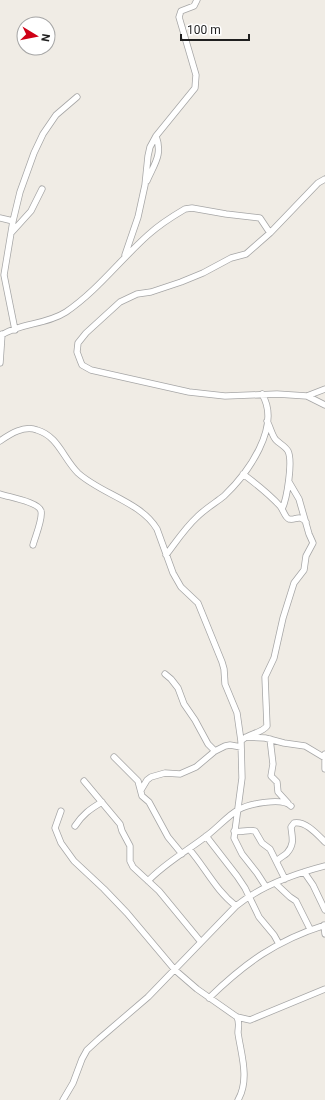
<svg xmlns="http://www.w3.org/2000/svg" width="325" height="1100" font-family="Roboto,sans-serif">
  <rect width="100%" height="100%" fill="#f0ece5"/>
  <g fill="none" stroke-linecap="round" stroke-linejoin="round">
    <defs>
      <path id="minor" d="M325 179 318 183 270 233 246 254 231 258 203 273 181 282 151 292 137 294 120 302 86 333 78 343 77 352 80 360 82 365 91 370 189 392 225 396 277 394 307 396 325 389
        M147 181C154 164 163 155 156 136
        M0 218 13 221
        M12 232 31 211 42 189
        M125 255 138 217 145 185 148 156 150 147 156 136 195 88 196 75 179 17 181 11 194 6 197 0
        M15 330 4 275 13 221 20 192 34 153 43 134 56 115 77 97
        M0 336C19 323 46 325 66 312 97 291 120 260 148 235 159 225 173 216 185 209L192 208 226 214 260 218 270 233
        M0 363 2 334
        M307 396 325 405
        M267 421C270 426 272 436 276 440 280 444 285 446 288 451 293 461 287 499 282 509
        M0 441C10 434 24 425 37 430 58 436 63 458 78 473 101 494 141 502 157 529L173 573 181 587 198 603 222 662 224 669 225 684 237 713 241 741 242 778 234 838 242 854 257 873 266 887
        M243 474C255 483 270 495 280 506 283 509 285 518 289 519 295 521 299 514 306 522
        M0 494C8 497 39 502 41 511 43 519 35 537 33 545
        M166 555C176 542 185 528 197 517 205 509 215 503 224 496 247 474 282 427 262 394
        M165 674 171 679 178 688 184 704 195 720 208 744 215 751
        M246 737 265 738 284 743 305 746 325 758
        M270 739 273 764 271 776 277 782 278 792 288 803
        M241 741C248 733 261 734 267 726L265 677 274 658 283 618 294 583 304 570 306 556 313 543 309 534 299 499 289 482
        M325 754V769
        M114 757 138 781 142 796 149 802 168 837 182 854
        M84 781 120 824 122 831 130 846V861L133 867 159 891 201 942
        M141 790 147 780 151 777 165 773 180 774 196 767 215 751 225 746 230 745 241 747
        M61 811 55 828 61 843 74 861 104 889 127 913 175 970 197 989 237 1017 250 1020 325 989
        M75 826C82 815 90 809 102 802
        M234 831C241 833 248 829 255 831L262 843 270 849 285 879
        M206 836 237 876 245 888 259 917 274 935 279 944
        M189 849C205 867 216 891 236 906
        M277 861C280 857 284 856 287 853 295 844 292 837 291 827L294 823C306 821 317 834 325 842
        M304 872 313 885 325 910
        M148 881C166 862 189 850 209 834 218 827 230 814 238 810 248 804 282 797 291 806
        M275 883 290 897 296 901 310 929
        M324 925 325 934
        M209 998C245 963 277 940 325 925
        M237 1017C240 1023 238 1027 238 1033 241 1054 250 1079 238 1100
        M63 1100 73 1083 82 1059 87 1050 99 1039 148 997 236 906C261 886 294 874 325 866"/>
    </defs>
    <use href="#minor" stroke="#a6a6a6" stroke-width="7"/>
    <use href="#minor" stroke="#fff" stroke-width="5.5"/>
  </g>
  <g transform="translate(36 36) rotate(100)"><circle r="19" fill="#ffffff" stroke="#a5a5a5"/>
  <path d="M0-3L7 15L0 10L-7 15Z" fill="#cf0016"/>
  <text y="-6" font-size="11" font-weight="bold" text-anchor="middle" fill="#1f1f1f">N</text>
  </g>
  <path d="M181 34v6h68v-6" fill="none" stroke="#1f1f1f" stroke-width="2"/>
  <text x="187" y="34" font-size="12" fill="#1f1f1f" stroke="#ffffff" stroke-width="3" paint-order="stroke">100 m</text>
</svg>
